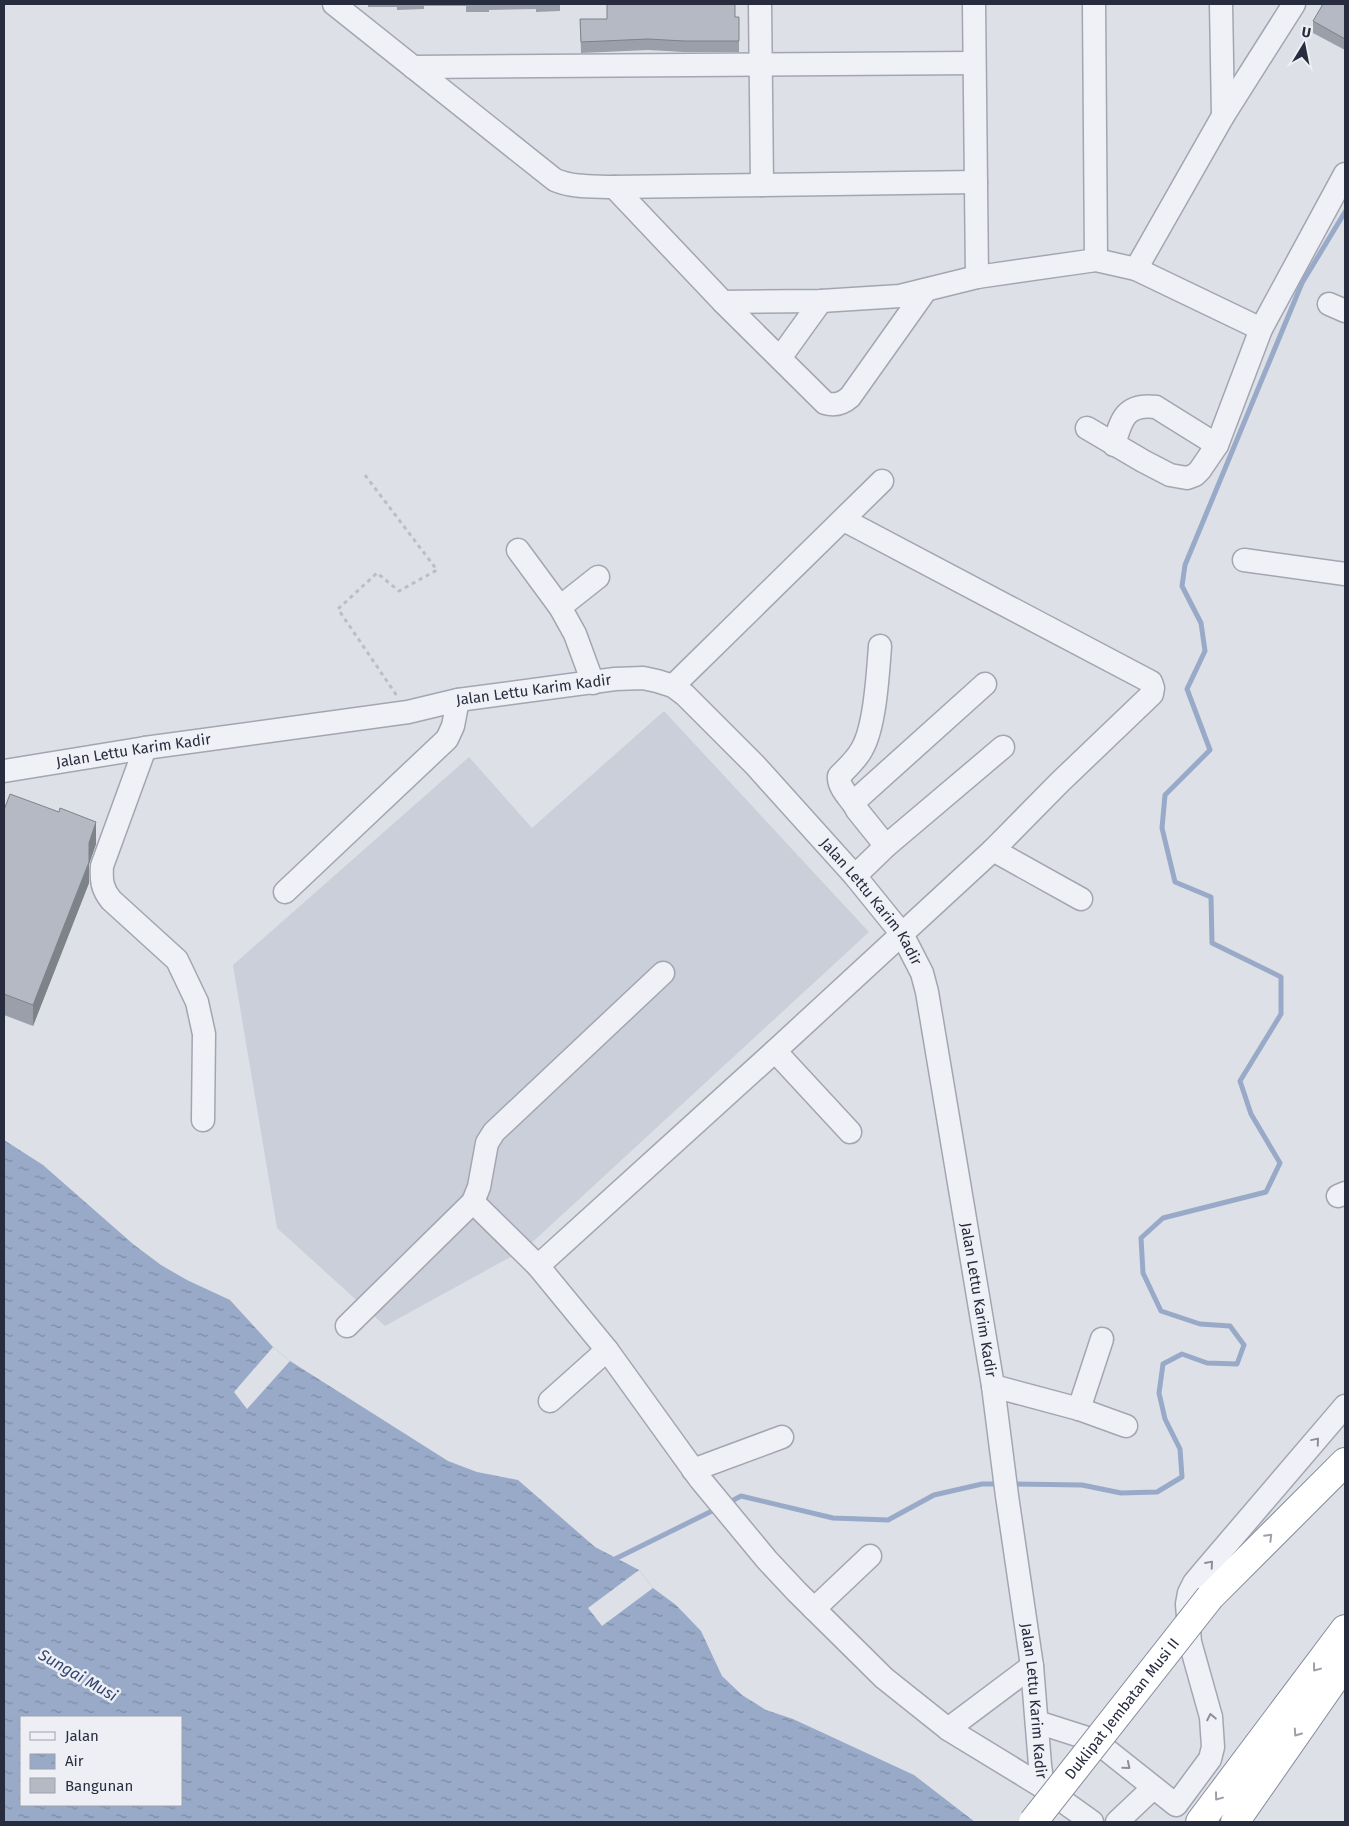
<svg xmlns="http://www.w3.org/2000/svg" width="1349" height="1826" font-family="'Fira Sans',sans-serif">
  <defs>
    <pattern id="water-ripples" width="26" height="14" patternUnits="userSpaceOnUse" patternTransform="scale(1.25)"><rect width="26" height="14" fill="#98aac8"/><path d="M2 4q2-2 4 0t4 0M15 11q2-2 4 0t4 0" fill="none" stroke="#7c8ba4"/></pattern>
  </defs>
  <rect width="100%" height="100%" fill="#dde0e7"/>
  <path fill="#cbcfd9" d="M664 711 869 932 525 1249 385 1326 277 1228 233 965 469 757 532 828Z"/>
  <path fill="url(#water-ripples)" fill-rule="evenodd" d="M4 1140 43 1165 133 1244 161 1265 187 1280 230 1300 273 1347 290 1361 448 1461 477 1472 518 1480 595 1547 639 1570 653 1588 676 1605 701 1631 722 1676 742 1695 766 1710 793 1719 914 1775 975 1822H4ZM21 1717H181V1805H21Z"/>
  <path fill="#dde0e7" d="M273 1347 290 1361 247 1409 234 1392Z
    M639 1570 653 1588 602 1626 588 1608Z"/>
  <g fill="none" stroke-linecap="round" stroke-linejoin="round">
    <path stroke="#98aac8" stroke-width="5" d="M1011 1484 1082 1485 1121 1493 1157 1492 1182 1477 1180 1449 1165 1419 1159 1393 1163 1364 1182 1354 1207 1363 1237 1364 1244 1345 1230 1326 1200 1324 1161 1311 1143 1273 1141 1238 1163 1218 1266 1192 1280 1163 1251 1114 1240 1081 1281 1014V977L1212 943 1211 897 1175 882 1162 828 1165 795 1210 750 1187 689 1205 651 1201 623 1182 586 1185 565 1302 283 1345 212
      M728 1503 741 1496 833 1518 888 1520 934 1495 982 1484H1000
      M611 1561 718 1508"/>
    <defs>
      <g id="minor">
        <path d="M334 4 555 180C574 188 594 186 614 187L976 182"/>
        <path d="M760 4 762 185"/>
        <path d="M974 4 977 277"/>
        <path d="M1094 4 1096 260"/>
        <path d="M1221 4 1223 116"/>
        <path d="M413 67 974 63"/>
        <path d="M614 187 723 302 825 403C835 406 842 404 850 397L926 290"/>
        <path d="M1136 269 1261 329"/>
        <path d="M723 302 821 301 900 296 977 277 1096 260 1136 269 1223 116 1294 4"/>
        <path d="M1329 304 1345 311"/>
        <path d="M780 358 821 301"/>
        <path d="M1087 428 1143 461 1170 475 1187 478 1195 475 1200 470 1217 445 1261 329 1345 174"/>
        <path d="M1114 445C1121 419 1126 403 1156 407L1217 445"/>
        <path d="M844 520 1151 682 1153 688 1152 694 1060 782 993 850 775 1051 538 1266 607 1350 700 1479 767 1560 797 1592 884 1678 948 1729 1043 1787"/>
        <path d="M518 550 560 607 575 634 593 683"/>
        <path d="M1244 560 1345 574"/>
        <path d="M560 607 598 577"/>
        <path d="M673 686 882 481"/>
        <path d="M145 748 102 866C101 880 102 889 111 900L177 960 197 1002 204 1034 203 1120"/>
        <path id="s1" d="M4 771 145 748 408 712 458 700 615 679 643 678 657 681 673 686 685 695 755 765 855 876 902 934 922 973 927 992 993 1386 1007 1496 1032 1666 1040 1765 1043 1787 1092 1822"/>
        <path d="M855 806C849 797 838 787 839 776 847 768 857 759 862 749 875 727 878 673 880 646"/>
        <path d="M886 846 857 810 855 806 856 800 985 684"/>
        <path d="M993 850 1081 899"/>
        <path d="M855 876 886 846 1003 747"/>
        <path d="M285 892 447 739 453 726 458 700"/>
        <path d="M775 1051 850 1132"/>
        <path d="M1338 1196 1345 1193"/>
        <path d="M473 1202 479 1187 487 1143 494 1132 663 973"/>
        <path d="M347 1326 473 1202 538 1266"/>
        <path d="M993 1386 1079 1409 1126 1426"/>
        <path d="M550 1401 607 1350"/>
        <path d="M1079 1409 1102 1339"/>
        <path d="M693 1470 782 1437"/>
        <path d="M814 1609 870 1556"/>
        <path d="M1037 1722 1090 1739 1108 1751 1176 1805 1210 1759 1213 1747 1211 1717 1190 1642 1187 1604 1189 1593 1194 1583 1204 1571 1345 1406"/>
        <path d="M948 1729 1032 1666"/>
        <path d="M1117 1822 1153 1788"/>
      </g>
      <path id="highway" d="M1210 1597 1345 1462
        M1200 1822 1345 1629
        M1235 1822 1345 1664"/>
    </defs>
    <use href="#minor" stroke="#a3a6b1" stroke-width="25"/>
    <use href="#highway" stroke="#858c9e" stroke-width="30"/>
    <path stroke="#bcbec6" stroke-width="3" stroke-dasharray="4 4" stroke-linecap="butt" d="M365 475 437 570 399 591 377 573 338 609 397 696"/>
    <use href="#minor" stroke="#f0f1f6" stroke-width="22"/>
    <use href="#highway" stroke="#fff" stroke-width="28"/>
    <defs>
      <g id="highway-bridge">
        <path id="s2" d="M1033 1822 1210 1597"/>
      </g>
    </defs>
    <use href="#highway-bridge" stroke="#858c9e" stroke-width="30" stroke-linecap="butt"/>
    <use href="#highway-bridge" stroke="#fff" stroke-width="28"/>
  </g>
  <path fill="#9b9fa9" d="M368 4H735V17H739V52H684L648 50 581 53 580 19H607V4L560 5V11L536 12V9L489 10V12H466V6H424V9L397 10V7H368Z
    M1345 4V50L1313 33V21Z
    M4 810 96 844 89 864V883L33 1026 4 1015Z"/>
  <path fill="#7e8289" d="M96 822V844L89 864V883L33 1026V1005Z"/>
  <path fill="#b4b9c4" stroke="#7e8289" d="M607 4H735V17H739V41H684L648 39 581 42 580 19H607Z
    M1323 4H1345V39L1313 21Z
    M10 794 59 812 60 808 96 822 89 843V862L33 1005 4 994V810Z"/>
  <defs><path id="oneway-chevron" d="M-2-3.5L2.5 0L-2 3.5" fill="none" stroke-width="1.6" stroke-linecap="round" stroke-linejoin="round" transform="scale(1.25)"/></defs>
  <g stroke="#8c8e9a">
    <use href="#oneway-chevron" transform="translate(1316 1441) rotate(-50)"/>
    <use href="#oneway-chevron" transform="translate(1210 1564) rotate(-49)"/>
    <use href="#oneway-chevron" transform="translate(1211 1717) rotate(-101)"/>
    <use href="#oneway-chevron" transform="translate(1127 1766) rotate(40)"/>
  </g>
  <g stroke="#9ea0a8">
    <use href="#oneway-chevron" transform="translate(1269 1537) rotate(-45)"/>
    <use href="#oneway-chevron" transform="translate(1316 1668) rotate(127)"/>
    <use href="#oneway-chevron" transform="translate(1297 1733) rotate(125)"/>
    <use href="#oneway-chevron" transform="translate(1218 1797) rotate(127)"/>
  </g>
  <g text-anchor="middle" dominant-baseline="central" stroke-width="5" stroke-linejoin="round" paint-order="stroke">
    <g font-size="15" fill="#272c3e" stroke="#edeff5">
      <text stroke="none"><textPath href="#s1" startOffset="536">Jalan Lettu Karim Kadir</textPath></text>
      <text stroke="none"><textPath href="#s1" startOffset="131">Jalan Lettu Karim Kadir</textPath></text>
      <text stroke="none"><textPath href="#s1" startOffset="971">Jalan Lettu Karim Kadir</textPath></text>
      <text stroke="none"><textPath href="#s1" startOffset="1391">Jalan Lettu Karim Kadir</textPath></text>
      <text stroke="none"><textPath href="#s1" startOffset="1796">Jalan Lettu Karim Kadir</textPath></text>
      <text stroke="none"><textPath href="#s2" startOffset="144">Duklipat Jembatan Musi II</textPath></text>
    </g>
    <g font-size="16" font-style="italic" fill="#314672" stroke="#edeff5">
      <text transform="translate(78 1675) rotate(30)">Sungai Musi</text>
    </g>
  </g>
  <rect width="1349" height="1826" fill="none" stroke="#272c3e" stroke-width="10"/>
  <rect x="20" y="1716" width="162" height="90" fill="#edeff5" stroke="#9ea1ac"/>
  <rect x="30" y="1732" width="25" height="8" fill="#f0f1f6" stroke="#9ea1ac"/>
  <text x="65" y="1741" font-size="15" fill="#272c3e">Jalan</text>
  <rect x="30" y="1754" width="25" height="15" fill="url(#water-ripples)" stroke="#9ea1ac"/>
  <text x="65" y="1766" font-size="15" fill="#272c3e">Air</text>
  <rect x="30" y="1778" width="25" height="15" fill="#b4b9c4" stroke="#9ea1ac"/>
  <text x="65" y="1791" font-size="15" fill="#272c3e">Bangunan</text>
  <g transform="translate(1304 45) rotate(10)" stroke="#edeff5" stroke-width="4" paint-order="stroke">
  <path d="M0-4L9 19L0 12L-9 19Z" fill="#272c3e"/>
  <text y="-8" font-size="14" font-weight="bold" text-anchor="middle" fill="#272c3e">U</text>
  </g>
</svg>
